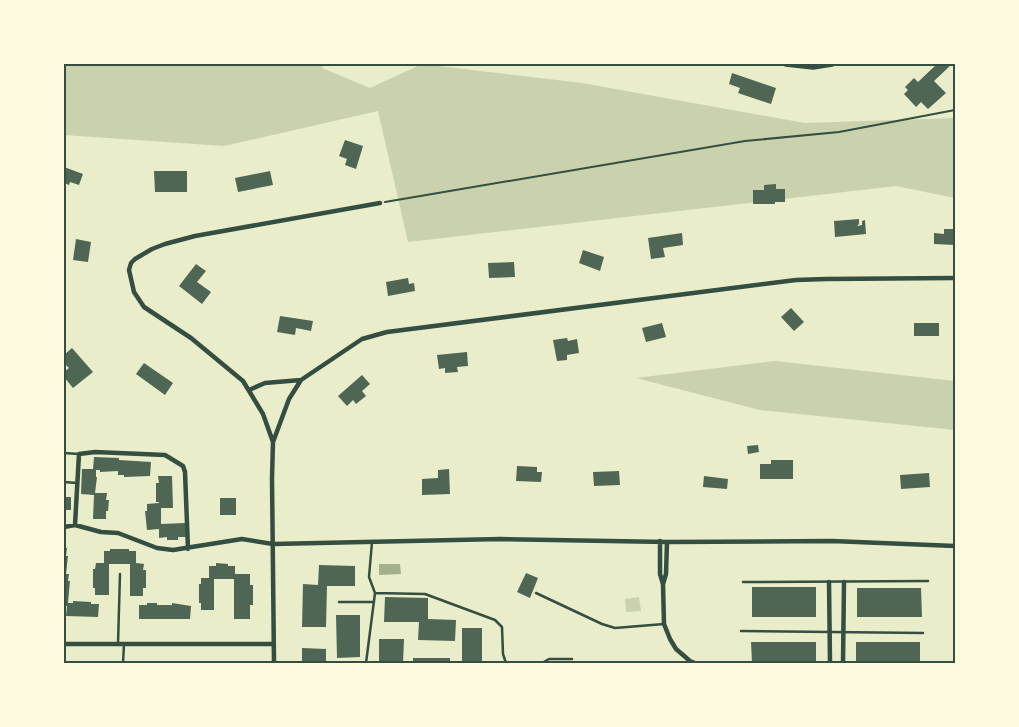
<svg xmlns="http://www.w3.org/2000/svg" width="1019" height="727" font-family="'PT Sans Narrow',sans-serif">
  <rect width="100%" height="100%" fill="#e9edc9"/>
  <path fill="#cad2ad" d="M64 64H323L322 68 370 88 422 64 582 83 805 123 953 118H955V198L896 186 408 242 378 111 224 146 64 135Z
    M775 361 955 381V430L760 410 636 378Z
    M639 597 641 611 626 612 625 599Z"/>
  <path fill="#a3b18a" d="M379 564H400L401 574 379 575Z"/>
  <path fill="#4f6655" d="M937 64H952L934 81 946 93 928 109 921 102 916 107 904 94 908 90 905 87 914 78 918 82Z
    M732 73 776 88 771 104 738 93 740 88 729 84Z
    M345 140 363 146 356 169 345 165 347 159 339 156Z
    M64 167 83 174 79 185 70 182 69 185 64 183Z
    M154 171H187V192H155Z
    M270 171 273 185 238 192 235 178Z
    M776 184V189H785V202H775V204H753V190H764V185Z
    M859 219V224L857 226 862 225V221L865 220 866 234 835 237 834 221Z
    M944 229H955V245L934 244V233L944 234Z
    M682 233 683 245 663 248 665 257 651 259 648 238Z
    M76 239 91 242 88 262 73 260Z
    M583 250 604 257 600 271 579 263Z
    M514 262 515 277 489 278 488 263Z
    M196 264 206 271 197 282 211 292 202 304 179 286Z
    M408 278 409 284 414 283 415 291 388 296 386 282Z
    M791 308 804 322 794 331 781 317Z
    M280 316 313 321 311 331 296 328 295 335 277 332Z
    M662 323 666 337 646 342 642 328Z
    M914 323H939V336H914Z
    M567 338 568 341 577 339 579 353 567 355V360L557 361 553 340Z
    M72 348 93 372 73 388 64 377V372L69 368 64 363V355Z
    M467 352 468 366 457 367 458 372 445 373V368L439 369 437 355Z
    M144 363 173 383 165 395 136 374Z
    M362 375 370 384 362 391 366 396 356 404 353 400 347 406 338 396Z
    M758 445 759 452 748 454 747 446Z
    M94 457 119 458V460L151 462 150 476 124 477V475H118V471L100 472V470H96V477H97L95 493H107L106 500H109L108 511H106V519H93L94 495 81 494 82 469H93Z
    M771 460H793V479H760V464H771Z
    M517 466 537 467V472H542L541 482 516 481Z
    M449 469 450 494 422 495V479L438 478V470Z
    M619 471 620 485 594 486 593 472Z
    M929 473 930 487 901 489 900 475Z
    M158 476H172L173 508H161V524L185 523 186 537H178V540H167V537L159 538V529L147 530 145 511H147V504L159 503V502H156V483H159Z
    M704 476 728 479 727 489 703 487Z
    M64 497H71V510H64Z
    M220 498H236V515H220Z
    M64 548H67L66 556H68L66 574H69L68 581H70L68 603H73V601L91 602V604H99L98 617 66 616 67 606H64Z
    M110 549H129V551H136V563L144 564 143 570H146V588H143V596H130V564H109V595H95V588H93V569H95L96 563H104V551H110Z
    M216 563 228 564V566H235V574H250V585H253V605H250V619H234V579H214V610H201V603H199V584H201V578H209V566H216Z
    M319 565 355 566V586H327L326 627H302L303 584 318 585Z
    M526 573 538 578 530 598 517 592Z
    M752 587H816V617H752Z
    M857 588H921L922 617H857Z
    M385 597 428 598V619L456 620 455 641 418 640 419 622H384Z
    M147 603H157V605H172V603L191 606 190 619H139V605H147Z
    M336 615H360V657L337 658Z
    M462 628H482V663H462Z
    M379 639H404L403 663H379Z
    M751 642H816V663H752Z
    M856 642H920V663H856Z
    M302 648 326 649V663H302Z
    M413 658H450V663H413Z"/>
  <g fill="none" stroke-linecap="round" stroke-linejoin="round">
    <path stroke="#344e41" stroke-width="2" d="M385 202 745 141 839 132 955 110"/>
    <path stroke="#344e41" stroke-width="2.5" d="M64 453 79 454
      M64 482 77 483
      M743 582 928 581
      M375 593 425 594 495 620 502 627 503 654 506 663
      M536 593 602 624 615 628 664 624
      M339 602H374
      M741 631 923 633
      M118 644 120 574
      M123 663 124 644
      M366 663 375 593 369 577 372 542
      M542 663 549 659H572"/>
    <path stroke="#344e41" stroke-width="4.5" d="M301 380 362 339 387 332 796 280 826 279 955 278
      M249 390 265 383 301 380 289 399 273 442
      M75 525 79 454 95 452 165 455 183 466 185 472 188 549
      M64 527 75 525 101 532 118 533 157 548 173 550 242 539 273 544 501 539 667 542 832 541 955 546
      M660 541V574L663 584 664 624 670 639 676 649 690 661 695 663
      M829 582 830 663
      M663 584 666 574 667 542
      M64 644H274
      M274 663 272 478 273 442 263 414 243 381 191 338 144 307 134 292 129 270 131 263 135 259 152 249 165 244 195 236 380 203
      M843 663 844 582"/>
    <path stroke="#344e41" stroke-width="5.5" d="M786 64 813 67 832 64"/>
  </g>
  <rect width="1019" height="727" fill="none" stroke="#fefae0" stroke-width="130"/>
  <rect x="65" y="65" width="889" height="597" fill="none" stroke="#344e41" stroke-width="2"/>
</svg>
